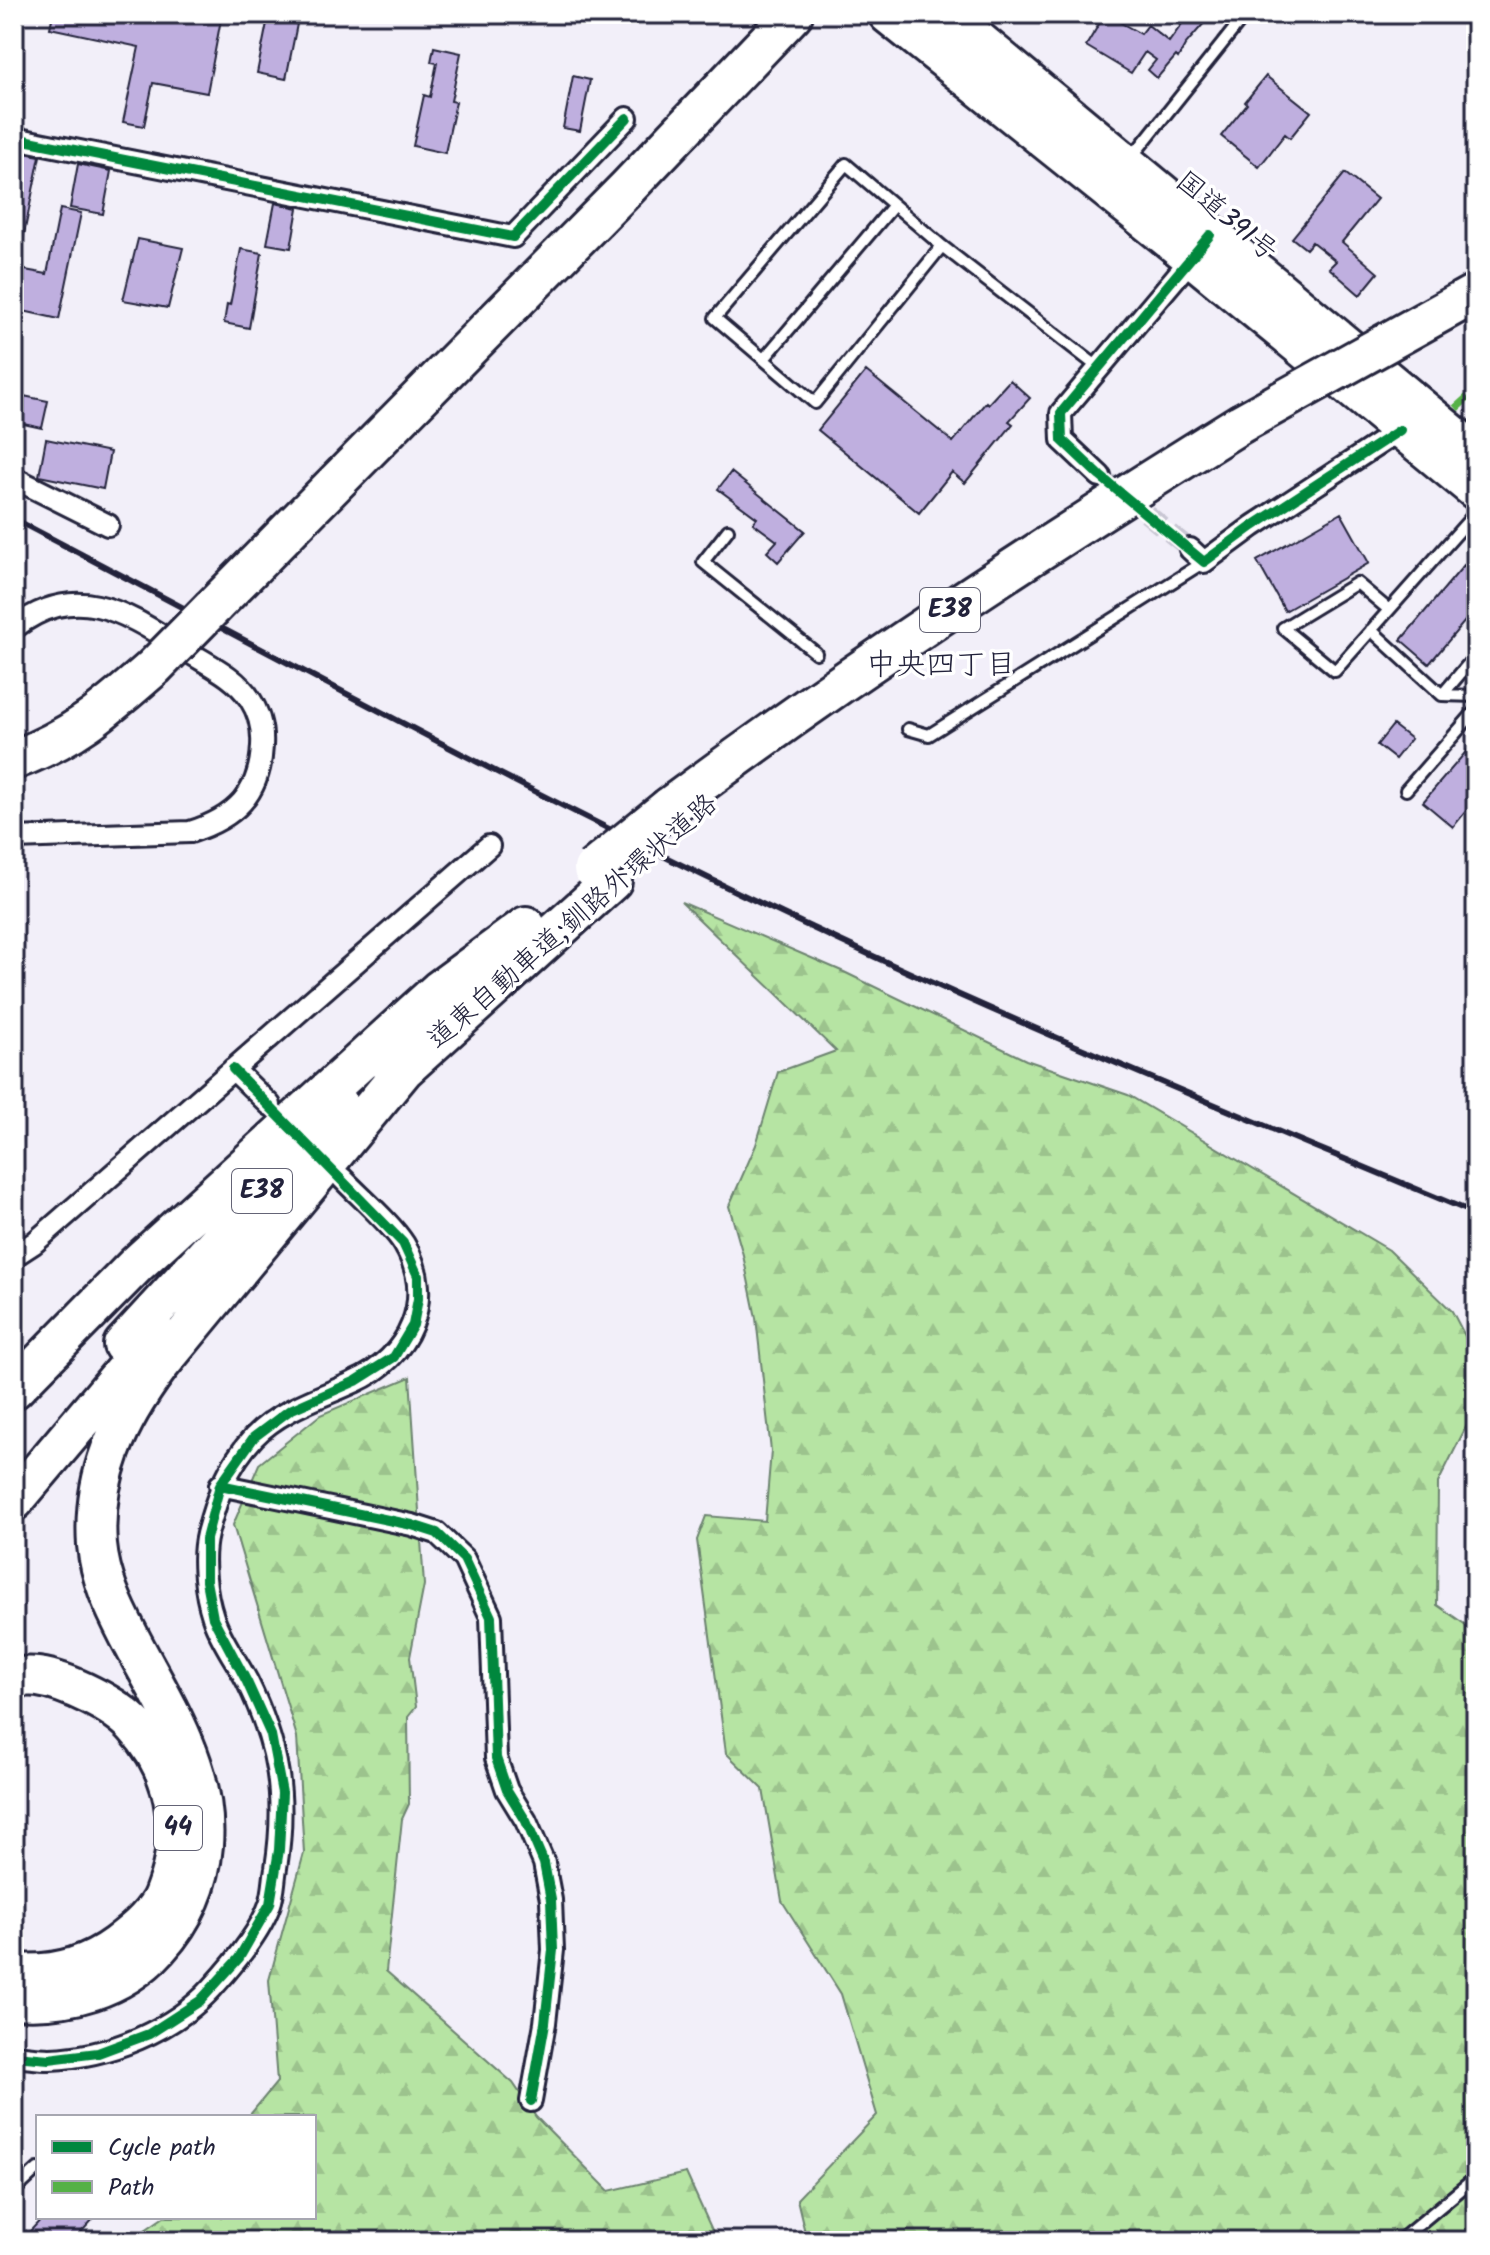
<svg xmlns="http://www.w3.org/2000/svg" width="1490" height="2255" font-family="Kalam,'Klee One',sans-serif">
  <defs>
    <pattern id="forest-firs" width="22" height="20" patternUnits="userSpaceOnUse" patternTransform="scale(2)"><rect width="22" height="20" fill="#b6e4a3"/><path d="M5 1l3.5 6h-7zM16 11l3.5 6h-7z" fill="#9cc38d"/></pattern>
  </defs>
  <rect width="100%" height="100%" fill="#f2eff9"/>
  <filter id="ink" filterUnits="userSpaceOnUse"><feTurbulence type="fractalNoise" baseFrequency=".0125" numOctaves="2"/><feDisplacementMap in="SourceGraphic" scale="16" xChannelSelector="R" yChannelSelector="G"/><feConvolveMatrix kernelMatrix="1 2 1 2 8 2 1 2 1" color-interpolation-filters="sRGB"/></filter>
  <g filter="url(#ink)">
    <path fill="url(#forest-firs)" stroke="#6c836f" stroke-width="2" d="M681 902 844 972 1026 1060 1128 1095 1389 1250 1452 1311 1476 1357V1407L1438 1483 1437 1605 1476 1632V2241H807L797 2199 877 2115 841 1994 782 1901 763 1789 726 1753 697 1540 706 1516 765 1521 771 1451 756 1318 743 1255 729 1206 756 1145 778 1072 836 1051Z
      M410 1377 424 1585 410 1657 416 1707 408 1717 409 1804 402 1819 386 1971 513 2083 536 2117 609 2191 686 2173 717 2241H129L164 2217H314V2117H248L277 2082 269 1980 304 1853 297 1737 233 1525 259 1464 320 1415Z"/>
    <path fill="#bfafdf" stroke="#22223b" stroke-width="2" d="M53 14H222L207 93 153 83 144 126 123 122 139 47 50 28Z
      M1105 14 1141 34 1148 25 1169 42 1189 14H1212L1185 45 1178 58 1176 56 1157 78 1148 70 1156 60 1145 52 1131 73 1086 46Z
      M268 18 297 24 286 79 257 73Z
      M434 47 461 53 451 101 456 102 445 153 413 146 424 95 430 97 437 63 431 62Z
      M573 76 590 80 580 131 563 128Z
      M1266 76 1311 112 1290 138 1285 134 1259 167 1221 136 1247 104 1245 102Z
      M14 151 40 156 21 249 14 248Z
      M78 164 111 171 103 214 70 208Z
      M1345 173 1377 199 1342 242 1378 273 1360 295 1329 268 1336 261 1312 242 1306 249 1292 238Z
      M275 203 298 208 291 248 267 244Z
      M60 209 81 213 59 319 14 309V268L47 274Z
      M138 239 183 248 168 308 123 300Z
      M241 249 262 253 249 328 224 323 227 304 230 305Z
      M866 371 953 442 986 402 988 404 1010 380 1030 398 1009 421 1013 424 965 483 952 472 919 513 818 430Z
      M14 394 48 401 42 428 14 422Z
      M46 439 110 452 103 489 39 476Z
      M731 472 805 531 778 562 767 552 777 541 753 523 757 518 718 489Z
      M1341 513 1369 563 1285 611 1257 561Z
      M1464 565 1476 575V608L1429 664 1401 640Z
      M1393 725 1411 739 1395 759 1377 745Z
      M1476 740V799L1453 827 1423 802Z
      M43 2217H95L73 2241H21Z"/>
    <g fill="none" stroke-linecap="round" stroke-linejoin="round">
      <path stroke="#c8c6d3" stroke-width="20" stroke-dasharray="20 10" stroke-linecap="butt" d="M1100 476 1190 549"/>
      <defs>
        <path id="lane" d="M1139 148 1246 14
          M942 246 846 164 715 318 815 403 942 246 1099 368
          M764 359 894 205
          M728 530 703 562 816 653
          M1389 610 1357 583 1283 628 1335 671 1476 512
          M1371 630 1442 695 1476 696
          M1442 695 1476 655
          M908 729 929 735 1204 562
          M1406 790 1476 710
          M14 2191 38 2169
          M1399 2241 1476 2177"/>
        <path id="street" d="M14 138 513 237 627 118
          M1100 476 1062 440 1061 413 1198 251
          M14 478 108 525
          M1190 549 1204 562 1253 526 1400 430
          M14 628C79 578 128 615 187 651 209 665 235 676 250 699 259 713 263 730 262 746 260 794 235 818 190 832L14 838
          M233 1069 270 1105
          M14 1256 34 1243 489 846
          M220 1485 412 1525 437 1533 464 1559 491 1617 496 1758 507 1790 526 1821 544 1863 551 1900 553 1950 545 2023 531 2101
          M14 2056C26 2057 38 2059 50 2059 108 2057 173 2031 212 1988 233 1965 260 1933 270 1904 274 1893 274 1879 276 1868 287 1797 279 1746 247 1681 236 1660 220 1639 213 1617 205 1593 201 1558 207 1534 217 1496 227 1466 254 1437 281 1409 320 1398 354 1382 409 1358 437 1299 404 1244 391 1223 359 1196 342 1178"/>
        <path id="highway" d="M888 14 1192 257 1476 490
          M946 14 1476 454
          M213 607 627 188 793 14
          M14 760C75 737 105 710 153 668
          M669 807C853 670 1045 545 1240 424
          M392 1080 612 881
          M123 1345 341 1108
          M14 1389 137 1264 439 990 526 926
          M14 1501 156 1333
          M14 1677C22 1677 31 1676 38 1677 67 1681 116 1705 135 1726 174 1768 186 1826 169 1879 166 1887 164 1895 160 1902 149 1920 134 1932 117 1945 86 1968 52 1976 14 1973
          M14 1999C67 2003 121 1989 158 1948 185 1918 200 1885 203 1845 209 1768 163 1702 129 1636 114 1607 100 1578 97 1545 92 1475 118 1421 159 1366L409 1063"/>
      </defs>
      <use href="#lane" stroke="#22223b" stroke-width="16"/>
      <use href="#street" stroke="#22223b" stroke-width="26"/>
      <use href="#highway" stroke="#22223b" stroke-width="44"/>
      <use href="#lane" stroke="#fff" stroke-width="10"/>
      <use href="#street" stroke="#fff" stroke-width="20"/>
      <use href="#highway" stroke="#fff" stroke-width="38"/>
      <path stroke="#22223b" stroke-width="6" d="M14 519C269 652 522 790 781 913 1009 1022 1243 1116 1476 1214"/>
      <defs>
        <path id="highway-bridge" d="M1240 424 1476 293
          M153 668 213 607
          M593 869 669 807"/>
      </defs>
      <use href="#highway-bridge" stroke="#22223b" stroke-width="44" stroke-linecap="butt"/>
      <use href="#highway-bridge" stroke="#fff" stroke-width="38"/>
      <path stroke="#55b146" stroke-width="8" stroke-dasharray="16 8" stroke-linecap="butt" d="M1456 408 1476 390"/>
      <defs>
        <path id="cycleway" d="M14 138 513 237 627 118
          M1210 235 1061 413 1062 440 1100 476 1204 562 1253 526 1400 430
          M220 1485 412 1525 437 1533 464 1559 491 1617 496 1758 507 1790 526 1821 544 1863 551 1900 553 1950 545 2023 531 2101
          M14 2056 49 2059 98 2053 149 2034 200 2001 239 1958 270 1904 279 1850 282 1793 271 1735 247 1682 213 1618 206 1581V1539L220 1485 254 1437 290 1410 356 1381 394 1357 413 1325 418 1299V1276L403 1243 233 1069"/>
      </defs>
      <use href="#cycleway" stroke="#fff" stroke-width="15"/>
      <use href="#cycleway" stroke="#00873e" stroke-width="10"/>
    </g>
  </g>
  <g text-anchor="middle" dominant-baseline="central" stroke-width="7" stroke-linejoin="round" paint-order="stroke">
    <g fill="#fff" stroke="#646476" stroke-width="2">
      <rect x="920" y="588" width="60" height="44" rx="6"/>
      <rect x="232" y="1169" width="60" height="44" rx="6"/>
      <rect x="154" y="1806" width="48" height="44" rx="6"/>
    </g>
    <g font-size="26" font-weight="bold" fill="#22223b">
      <text x="950" y="610">E38</text>
      <text x="262" y="1191">E38</text>
      <text x="178" y="1828">44</text>
    </g>
    <g font-size="28" fill="#22223b" stroke="#fff">
      <text transform="translate(1226 217) rotate(40)">国道391号</text>
      <text transform="translate(573 922) rotate(-41)">道東自動車道;釧路外環状道路</text>
    </g>
    <g font-size="30" fill="#22223b" stroke="#fff">
      <text x="941" y="666">中央四丁目</text>
    </g>
  </g>
  <rect width="1490" height="2255" fill="none" stroke="#fff" stroke-width="48"/>
  <rect x="24" y="24" width="1442" height="2207" fill="none" stroke="#22223b" stroke-width="3" filter="url(#ink)"/>
  <rect x="36" y="2115" width="280" height="104" fill="#ffffff" stroke="#a7a7b1" stroke-width="2"/>
  <rect x="52" y="2141" width="40" height="12" fill="#00873e" stroke="#a7a7b1" stroke-width="2"/>
  <text x="108" y="2155" font-size="24" fill="#22223b">Cycle path</text>
  <rect x="52" y="2181" width="40" height="12" fill="#55b146" stroke="#a7a7b1" stroke-width="2"/>
  <text x="108" y="2195" font-size="24" fill="#22223b">Path</text>
</svg>
